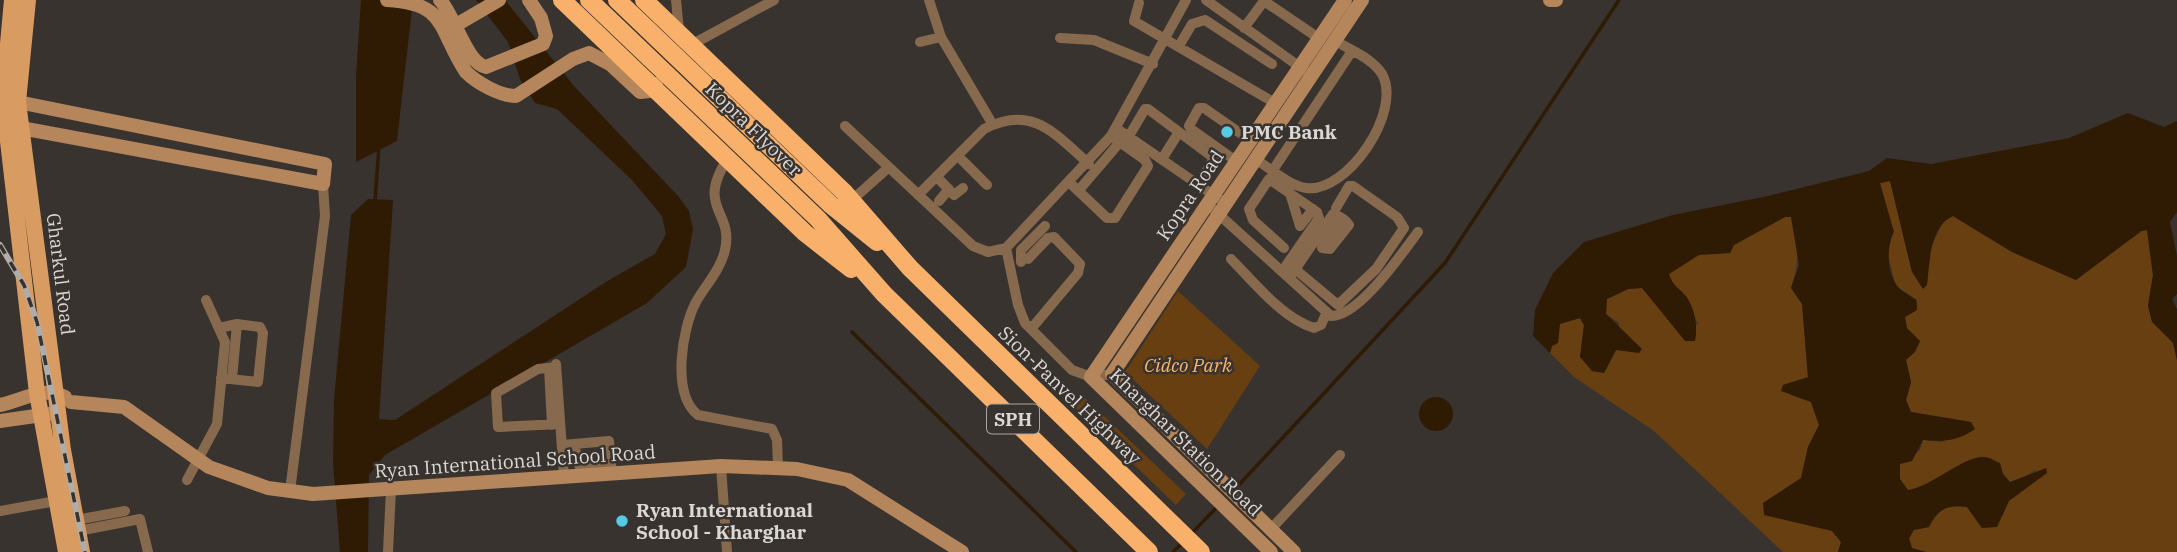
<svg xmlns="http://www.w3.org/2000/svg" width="2177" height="552" font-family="'IBM Plex Serif',serif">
  <rect width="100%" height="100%" fill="#38332f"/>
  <path fill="#683f11" d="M1890 181 1912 272 1930 249 1944 220 1953 216 2012 252 2076 280 2142 231 2147 230 2153 275 2148 306 2173 343 2177 360V552H1926L1911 548 1909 539 1913 530 1929 527C1938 509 1947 504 1967 507L1982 528 2003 515 2008 501 2038 468 2021 480 2010 482 2003 474 1971 460 1924 488 1908 491 1900 479V464L1920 450 1923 440 1942 442 1970 422 1911 412 1906 400 1911 382 1906 360 1905 317 1917 310V300L1896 286 1888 256 1880 183Z
    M1785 217H1791C1797 246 1801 259 1791 288L1802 304 1808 378 1783 385 1791 395 1811 402 1819 425 1808 447 1801 478 1763 503 1832 531 1841 542 1838 552H1783L1654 431 1574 377 1550 353 1552 346 1558 342 1559 324 1580 318 1584 325 1580 357 1604 373 1616 350 1619 323 1606 314 1607 299 1628 289 1642 288 1663 312 1698 325 1687 298 1672 284 1669 274 1699 254 1730 253 1733 245Z
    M1178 291 1260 366 1207 449 1125 372Z
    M1081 394 1186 494 1176 505 1072 405Z"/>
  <path fill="#2f1a04" d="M361 0H413L397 141 356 162V76Z
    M476 0H505L574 86 678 196 689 211 693 229 686 267 647 303 385 455 369 475 368 552H340L333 463 334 400 351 215 368 199 393 200 379 419 395 420 609 280 655 254 666 234 662 216 632 180 557 109 535 103 520 79 508 42Z
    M2128 113 2164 127 2177 121V212L2170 222 2177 256V294L2172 299 2177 309V360L2173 343 2152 322 2148 306 2153 275 2147 230 2141 231 2076 280 2012 252 1953 216C1929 227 1930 262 1927 285L1923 289 1912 272 1890 181 1880 183 1894 232C1886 247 1887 274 1898 287 1902 292 1911 296 1916 300L1917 310 1905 317 1907 328 1920 341 1915 352 1906 360 1911 382 1906 400 1911 412 1971 422 1975 429C1958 441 1943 442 1923 440L1912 461 1900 464V479L1908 490C1933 486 1963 456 1984 457 1989 457 1995 461 2000 463L2003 474 2010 482 2046 468 2047 473 2009 501 1997 527 1982 528 1967 507C1947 504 1938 509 1929 527L1914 530 1909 538 1912 548 1926 552H1838L1841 542 1832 531 1764 515 1763 503 1801 478 1808 447 1819 425 1811 402 1781 391 1783 385 1808 377 1802 304 1791 288 1799 265 1791 217H1785L1734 245 1730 253 1699 255 1669 274C1672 285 1679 288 1686 296 1695 309 1698 326 1695 341H1685L1642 288 1628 289 1607 299 1606 314 1642 349 1639 353 1616 350 1604 373 1592 371 1580 357 1584 325 1580 318 1560 324 1558 343 1552 346 1550 353 1533 336 1535 310 1553 273 1584 242 1673 215 1768 196 1869 171 1887 158 1931 164 2069 138Z
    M1419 414a17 17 0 1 1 34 0a17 17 0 1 1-34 0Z"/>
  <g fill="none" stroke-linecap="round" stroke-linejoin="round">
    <path stroke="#2f1a04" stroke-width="3.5" d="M375 201 379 146
      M852 332 1076 552
      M1236 488 1445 263 1619 0
      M1192 533 1218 506
      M1173 552 1184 541"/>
    <path stroke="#87694e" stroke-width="10" d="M676 0 679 31
      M929 0 941 37 993 125
      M1206 0 1311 75
      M1139 3 1134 21 1275 103
      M1244 28 1264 1 1320 39
      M1060 38 1094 40 1153 64
      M920 42 941 37
      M691 45 774 0
      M1179 46 1192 24 1205 20 1272 64
      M845 126 973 246 988 252 1006 248 1111 136 1186 0
      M1116 128 1225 203
      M1129 136 1145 109H1148L1214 158 1199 184
      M958 156 987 185
      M728 158C695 209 734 210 725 250 721 269 705 286 696 302 682 328 671 394 698 415L772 429 777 440 778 467
      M1162 159 1179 132
      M1255 159C1269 167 1289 186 1306 188 1347 194 1403 111 1382 74 1372 58 1350 50 1334 40
      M1236 161 1191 129 1189 126 1199 108H1204L1250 140
      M1273 170 1352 51
      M937 177 954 195 963 188
      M1070 183 1107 218H1115L1148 166 1145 160 1111 136
      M1079 190 1120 142
      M1290 193 1300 226 1313 209
      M918 195 984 129C1033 104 1055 134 1089 164
      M852 200 889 167
      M939 201 949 189
      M1214 210 1331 316C1359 317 1402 253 1418 232
      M1006 248 1018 305 1025 323 1072 370 1091 377 1112 374
      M1028 259 1048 238 1054 237 1080 264 1078 273 1031 329
      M1231 259C1254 282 1282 318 1314 328L1321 325 1326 314
      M1021 262V250L1045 226
      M1295 269 1338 305 1376 269 1404 228 1397 217 1353 186H1349L1336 208
      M1283 270 1319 218 1317 212 1269 179 1249 209 1253 220 1284 248
      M1292 274 1333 214C1339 216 1346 220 1349 225L1330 249 1322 248 1341 218
      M219 328 237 324 260 327 263 333 258 382 221 378
      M556 364 564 477
      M556 367 538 369 496 393 498 427 560 424
      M549 368 552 425
      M232 379 237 324
      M574 444 579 465 611 463
      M562 445 609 441 612 474
      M721 466 727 552
      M187 480 217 424 225 342 206 300
      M290 491 325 216 323 184
      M0 511 56 501
      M76 520 125 511
      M1271 529 1340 455
      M78 531 140 519 148 552
      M388 552 391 489"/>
    <path stroke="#b5865b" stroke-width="14" d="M387 0C448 3 438 30 466 72 477 83 500 96 516 96L573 59 589 53 610 64 640 92 650 91 656 84
      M440 0C455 16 466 63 486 67L543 44 546 36 541 18 529 0
      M1550 0H1556
      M456 25 499 0
      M18 102 325 164 323 184 21 128
      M71 402 124 407 209 467 268 488 313 494 721 466 797 469 848 480 962 552
      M0 405C22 401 43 385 65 397
      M0 421 49 414
      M1271 552 1091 377 1345 0
      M1294 552 1112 374 1362 0"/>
    <path stroke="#d89c63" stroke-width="16" d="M12 0 3 98 37 393 66 552
      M28 0 18 102 63 450 82 552"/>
    <path stroke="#f8b06a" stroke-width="18" d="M562 0 805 233 851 269
      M589 0 818 219 884 294 1149 552
      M617 0 831 205 877 242
      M644 0 844 192 910 268 1201 552"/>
    <defs>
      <path id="rail" d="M0 245 24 285 37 322 85 552"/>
    </defs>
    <use href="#rail" stroke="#b0ada9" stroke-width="6"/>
    <use href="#rail" stroke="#38332f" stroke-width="3.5" stroke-dasharray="10" stroke-linecap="butt"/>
  </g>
  <g fill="#57c9e2" stroke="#38332f" stroke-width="2.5">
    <circle cx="1227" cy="132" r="7"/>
    <circle cx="622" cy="521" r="7"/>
  </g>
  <g text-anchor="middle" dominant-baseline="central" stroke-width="5" stroke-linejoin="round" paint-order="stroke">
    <rect fill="#38332f" stroke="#a9a6a2" stroke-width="2" x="987" y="404.5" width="52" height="29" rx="5"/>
    <g font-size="18" font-weight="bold" fill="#dad7d4">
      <text x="1013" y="419">SPH</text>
    </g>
    <g font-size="19" fill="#dad7d4" stroke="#38332f">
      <text transform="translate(754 129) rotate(44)">Kopra Flyover</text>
      <text transform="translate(1190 195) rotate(-56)">Kopra Road</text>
      <text transform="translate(61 274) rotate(83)">Gharkul Road</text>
      <text transform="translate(1070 395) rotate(44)">Sion-Panvel Highway</text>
      <text transform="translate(1186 442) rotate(44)">Kharghar Station Road</text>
      <text transform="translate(515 461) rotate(-4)">Ryan International School Road</text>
    </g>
    <g font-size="19" font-weight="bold" fill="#dad7d4" stroke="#38332f" text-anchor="start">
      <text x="1241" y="132">PMC Bank</text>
      <text x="636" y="510">Ryan International<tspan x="636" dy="22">School - Kharghar</tspan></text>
    </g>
    <g font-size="19" font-style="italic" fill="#fbb36d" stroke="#38332f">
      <text x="1188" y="365">Cidco Park</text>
    </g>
  </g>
</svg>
